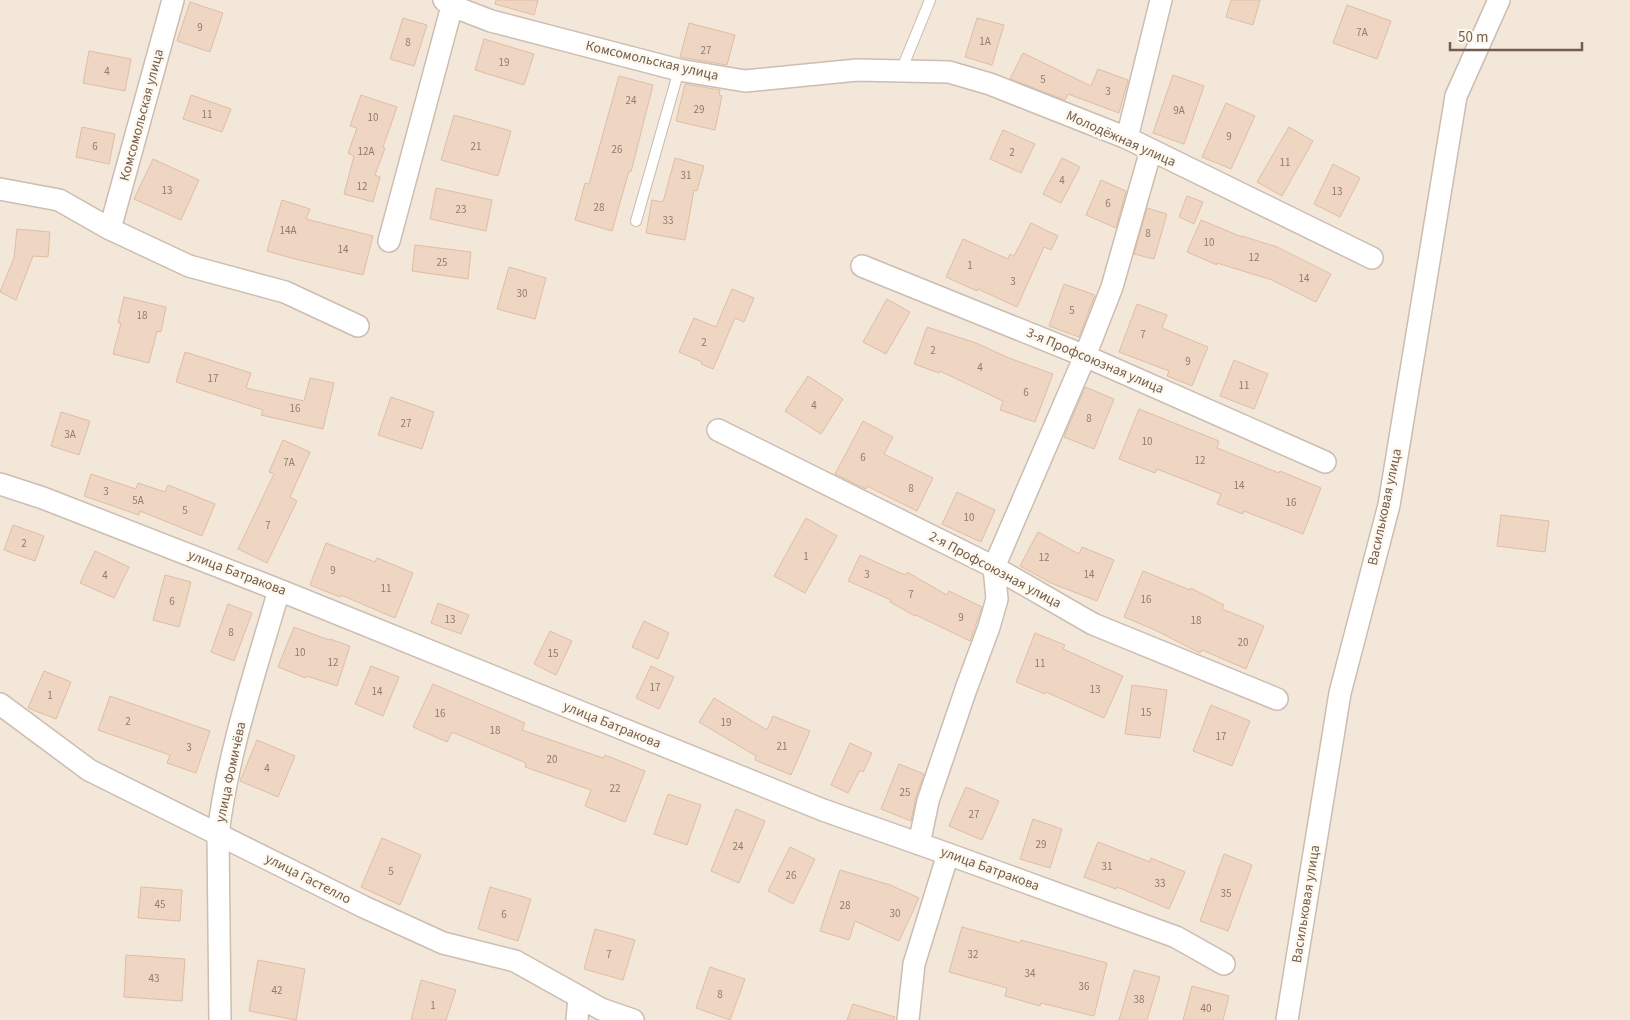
<svg xmlns="http://www.w3.org/2000/svg" width="1630" height="1020" font-family="'Source Sans 3',sans-serif">
	<style>
		.residential { fill: #f2e7d8 }
		.building { fill: #eed6c3; stroke: #e0bda4 }
		.lines { fill: none; stroke-linecap: round; stroke-linejoin: round }
		.lane-casing { stroke: #ccbdb0; stroke-width: 12 }
		.street-casing { stroke: #ccbdb0; stroke-width: 24 }
		.lane { stroke: #fff; stroke-width: 10 }
		.street { stroke: #fff; stroke-width: 21 }
		.labels { text-anchor: middle; dominant-baseline: central; stroke-width: 5; stroke-linejoin: round; paint-order: stroke }
		.number-label { font-size: 11px; fill: #927b6b }
		.street-label { font-size: 14px; fill: #745d4e; stroke: #fef9ef }
	</style>
	<rect width="100%" height="100%" fill="#fbf5e9"/>
	<path class="residential" d="M0,0H1630V1020H0Z"/>
	<path class="building" d="M496,0H538L534,15L495,4Z
		M1231,0H1260L1253,25L1226,17Z
		M190,2L223,13L210,52L177,41Z
		M1347,5L1391,21L1377,59L1333,43Z
		M403,18L427,25L414,66L390,59Z
		M977,18L1004,25L992,65L965,57Z
		M689,23L735,35L727,65L680,57Z
		M484,39L534,54L524,85L475,70Z
		M89,51L131,59L125,91L83,83Z
		M1023,53L1091,86L1098,69L1128,80L1119,113L1068,94L1065,100L1010,79Z
		M1173,75L1204,86L1184,144L1153,133Z
		M619,76L653,85L631,172L629,171L612,231L575,220L585,183L589,184Z
		M685,84L720,90L719,95L722,96L715,130L676,121Z
		M191,95L231,109L222,132L183,119Z
		M361,95L397,107L383,147L385,148L375,175L380,177L373,202L344,194L354,156L348,153L357,128L350,126Z
		M1226,103L1255,116L1231,169L1202,157Z
		M454,115L511,131L498,176L441,160Z
		M82,127L115,134L109,164L76,157Z
		M1289,127L1313,141L1282,196L1257,182Z
		M1003,130L1035,144L1021,173L990,159Z
		M675,158L704,166L697,191L694,190L685,240L646,233L652,200L663,202Z
		M1062,158L1080,167L1061,203L1043,194Z
		M153,159L199,180L181,220L134,199Z
		M1333,164L1360,178L1340,217L1314,204Z
		M1101,180L1126,191L1116,228L1086,215Z
		M436,188L492,200L486,231L430,219Z
		M1187,196L1203,202L1194,224L1179,217Z
		M282,200L310,209L306,219L373,236L363,275L295,259L267,251Z
		M1147,208L1167,214L1154,259L1134,254Z
		M1201,220L1242,237V236L1277,247L1331,274L1316,302L1272,280L1217,263V265L1187,252Z
		M1031,223L1058,236L1051,250L1044,247L1017,307L978,289L977,291L946,277L963,239L1008,259L1010,254L1014,256Z
		M17,229L50,232L48,257L33,256L16,300L0,292L14,258Z
		M415,245L471,252L468,279L412,271Z
		M509,267L546,278L535,319L497,309Z
		M1064,284L1095,295L1079,337L1049,326Z
		M732,289L754,298L744,322L735,318L713,369L701,364L702,362L679,352L694,318L716,327Z
		M124,297L166,307L161,332L157,331L149,363L113,354L121,323H118Z
		M887,299L910,312L886,354L863,342Z
		M1137,304L1167,315L1162,328L1208,347L1192,386L1167,376L1169,371L1119,352Z
		M927,327L976,343L1009,358L1053,374L1035,422L1000,410L1003,401L940,371L939,373L914,364Z
		M185,352L251,373L246,388L304,401L310,378L334,383L323,429L261,415L263,410L176,382Z
		M1234,360L1268,374L1254,409L1220,396Z
		M808,376L843,399L821,434L785,411Z
		M1085,387L1114,399L1094,449L1064,437Z
		M391,397L434,412L422,449L378,435Z
		M1139,409L1219,441L1217,448L1279,473L1280,471L1321,488L1303,534L1244,511L1243,514L1217,504L1221,494L1157,469L1155,473L1119,459Z
		M61,412L90,421L79,455L51,446Z
		M863,421L893,437L884,454L933,478L917,511L867,486L866,489L835,474Z
		M283,440L310,452L290,497L297,501L267,563L238,549L274,474L269,472Z
		M91,474L136,489L138,483L165,492L168,485L215,504L202,536L140,511L139,515L84,496Z
		M957,492L995,510L981,542L942,524Z
		M1501,515L1549,521L1545,552L1497,546Z
		M806,518L837,536L805,593L774,576Z
		M13,525L44,536L35,561L4,550Z
		M1038,532L1079,554L1082,547L1114,560L1097,601L1051,583L1020,566Z
		M326,543L375,562L377,558L413,573L395,618L341,595L340,597L310,585Z
		M95,551L129,567L114,598L80,583Z
		M860,555L905,575L907,572L947,595L949,591L982,607L970,641L916,615L915,616L890,602L891,600L848,581Z
		M1143,571L1190,590L1191,588L1224,605L1222,609L1264,626L1246,669L1202,650L1200,653L1155,630L1124,617Z
		M165,575L191,582L179,627L153,620Z
		M438,603L469,615L461,634L431,623Z
		M228,604L252,613L234,661L211,652Z
		M644,621L669,633L658,659L632,647Z
		M294,627L329,640L330,639L350,646L337,686L307,676L306,678L278,667Z
		M550,631L572,641L556,675L534,664Z
		M1035,633L1065,645L1063,649L1123,676L1104,718L1046,692L1045,694L1016,682Z
		M371,666L399,677L383,716L355,704Z
		M651,666L674,677L659,709L636,698Z
		M44,671L71,682L56,719L28,708Z
		M433,684L525,723L522,730L603,758L605,755L645,771L625,822L585,806L591,790L525,767L526,763L452,732L447,742L413,727Z
		M1132,685L1167,690L1160,738L1125,734Z
		M110,696L210,731L196,773L167,763L170,755L98,730Z
		M714,698L767,730L773,716L810,731L791,775L755,760L756,756L699,722Z
		M1211,705L1250,721L1232,766L1193,751Z
		M257,740L295,756L278,797L240,781Z
		M850,743L872,753L863,772L860,770L848,793L831,785Z
		M899,764L924,774L916,797L911,821L881,809Z
		M966,787L999,801L982,840L949,826Z
		M668,794L701,805L687,845L654,834Z
		M736,809L765,821L739,883L711,871Z
		M1033,819L1062,829L1050,868L1020,859Z
		M382,838L421,855L400,905L361,887Z
		M1098,842L1150,862L1151,858L1185,872L1169,909L1117,887L1116,889L1084,877Z
		M790,847L815,859L793,904L768,891Z
		M1224,854L1252,865L1228,931L1200,921Z
		M840,870L890,885L919,898L899,941L855,921L849,940L820,931Z
		M141,887L182,890L180,921L138,918Z
		M490,887L531,899L518,941L478,929Z
		M962,927L1020,943L1021,940L1107,963L1094,1016L1041,1003L1040,1006L1005,996L1007,988L949,972Z
		M595,929L635,940L623,980L584,969Z
		M126,955L185,959L182,1001L124,997Z
		M258,960L305,969L296,1020L249,1011Z
		M710,967L745,979L730,1020L696,1008Z
		M1134,970L1160,977L1147,1020H1119Z
		M421,980L456,990L446,1020H411Z
		M1192,986L1229,996L1223,1020H1183Z
		M853,1004L895,1017L894,1020H847Z"/>
	<g class="lines">
		<g class="lane-casing">
			<path id="lane" d="M901,71L930,0
				M636,221L679,70"/>
		</g>
		<g class="street-casing">
			<path id="street" d="M444,0L452,6L491,21L679,70L745,81L857,70L949,72L990,84L1127,138L1372,258
				M1127,138L1161,0
				M0,189L59,200L110,229L189,266L285,292L358,326
				M110,229L173,0
				M389,241L452,6
				M862,266L1085,356L1325,462
				M718,430L994,567L1093,624L1277,699
				M0,484L43,498L279,590L823,810L948,854L1176,937L1224,964
				M0,704L89,770L364,907L443,943L515,961L601,1009L633,1020
				M919,844L928,801L966,689L989,627L997,599L994,567L1085,356L1112,287L1151,150
				M220,1020L218,834C228,751 256,670 279,590
				M577,1020L579,997
				M908,1020L914,964L948,854
				M1287,1020L1340,693L1389,505L1456,96L1499,0"/>
		</g>
		<use href="#lane" class="lane"/>
		<use href="#street" class="street"/>
	</g>
	<g class="labels">
		<g class="number-label">
			<text x="200" y="27">9</text>
			<text x="1362" y="32">7А</text>
			<text x="985" y="41">1А</text>
			<text x="408" y="42">8</text>
			<text x="706" y="50">27</text>
			<text x="504" y="62">19</text>
			<text x="107" y="71">4</text>
			<text x="1043" y="79">5</text>
			<text x="1108" y="91">3</text>
			<text x="631" y="100">24</text>
			<text x="699" y="109">29</text>
			<text x="1179" y="110">9А</text>
			<text x="207" y="114">11</text>
			<text x="373" y="117">10</text>
			<text x="1229" y="136">9</text>
			<text x="95" y="146">6</text>
			<text x="476" y="146">21</text>
			<text x="617" y="149">26</text>
			<text x="366" y="151">12А</text>
			<text x="1012" y="152">2</text>
			<text x="1285" y="162">11</text>
			<text x="686" y="175">31</text>
			<text x="1062" y="180">4</text>
			<text x="362" y="186">12</text>
			<text x="167" y="190">13</text>
			<text x="1337" y="191">13</text>
			<text x="1108" y="203">6</text>
			<text x="599" y="207">28</text>
			<text x="461" y="209">23</text>
			<text x="668" y="220">33</text>
			<text x="288" y="230">14А</text>
			<text x="1148" y="233">8</text>
			<text x="1209" y="242">10</text>
			<text x="343" y="249">14</text>
			<text x="1254" y="257">12</text>
			<text x="442" y="262">25</text>
			<text x="970" y="265">1</text>
			<text x="1304" y="278">14</text>
			<text x="1013" y="281">3</text>
			<text x="522" y="293">30</text>
			<text x="1072" y="310">5</text>
			<text x="142" y="315">18</text>
			<text x="1143" y="334">7</text>
			<text x="704" y="342">2</text>
			<text x="933" y="350">2</text>
			<text x="1188" y="361">9</text>
			<text x="980" y="367">4</text>
			<text x="213" y="378">17</text>
			<text x="1244" y="385">11</text>
			<text x="1026" y="392">6</text>
			<text x="814" y="405">4</text>
			<text x="295" y="408">16</text>
			<text x="1089" y="418">8</text>
			<text x="406" y="423">27</text>
			<text x="70" y="434">3А</text>
			<text x="1147" y="441">10</text>
			<text x="863" y="457">6</text>
			<text x="1200" y="460">12</text>
			<text x="289" y="462">7А</text>
			<text x="1239" y="485">14</text>
			<text x="911" y="488">8</text>
			<text x="106" y="491">3</text>
			<text x="138" y="500">5А</text>
			<text x="1291" y="502">16</text>
			<text x="185" y="510">5</text>
			<text x="969" y="517">10</text>
			<text x="268" y="525">7</text>
			<text x="24" y="543">2</text>
			<text x="806" y="556">1</text>
			<text x="1044" y="557">12</text>
			<text x="333" y="570">9</text>
			<text x="867" y="574">3</text>
			<text x="1089" y="574">14</text>
			<text x="105" y="575">4</text>
			<text x="386" y="588">11</text>
			<text x="911" y="594">7</text>
			<text x="1146" y="599">16</text>
			<text x="172" y="601">6</text>
			<text x="961" y="617">9</text>
			<text x="450" y="619">13</text>
			<text x="1196" y="620">18</text>
			<text x="231" y="632">8</text>
			<text x="1243" y="642">20</text>
			<text x="300" y="652">10</text>
			<text x="553" y="653">15</text>
			<text x="333" y="662">12</text>
			<text x="1040" y="663">11</text>
			<text x="655" y="687">17</text>
			<text x="1095" y="689">13</text>
			<text x="377" y="691">14</text>
			<text x="50" y="695">1</text>
			<text x="1146" y="712">15</text>
			<text x="440" y="713">16</text>
			<text x="128" y="721">2</text>
			<text x="726" y="722">19</text>
			<text x="495" y="730">18</text>
			<text x="1221" y="736">17</text>
			<text x="782" y="746">21</text>
			<text x="189" y="747">3</text>
			<text x="552" y="759">20</text>
			<text x="267" y="768">4</text>
			<text x="615" y="788">22</text>
			<text x="905" y="792">25</text>
			<text x="974" y="814">27</text>
			<text x="1041" y="844">29</text>
			<text x="738" y="846">24</text>
			<text x="1107" y="866">31</text>
			<text x="391" y="871">5</text>
			<text x="791" y="875">26</text>
			<text x="1160" y="883">33</text>
			<text x="1226" y="893">35</text>
			<text x="160" y="904">45</text>
			<text x="845" y="905">28</text>
			<text x="895" y="913">30</text>
			<text x="504" y="914">6</text>
			<text x="609" y="954">7</text>
			<text x="973" y="954">32</text>
			<text x="1030" y="973">34</text>
			<text x="154" y="978">43</text>
			<text x="1084" y="986">36</text>
			<text x="277" y="990">42</text>
			<text x="720" y="994">8</text>
			<text x="1139" y="999">38</text>
			<text x="433" y="1005">1</text>
			<text x="1206" y="1008">40</text>
		</g>
		<g class="street-label">
			<text transform="translate(652 61) rotate(13)">Комсомольская улица</text>
			<text transform="translate(142 115) rotate(-75)">Комсомольская улица</text>
			<text transform="translate(1121 139) rotate(24)">Молодёжная улица</text>
			<text transform="translate(1095 361) rotate(23)">3-я Профсоюзная улица</text>
			<text transform="translate(1385 507) rotate(-78)">Васильковая улица</text>
			<text transform="translate(995 570) rotate(28)">2-я Профсоюзная улица</text>
			<text transform="translate(237 573) rotate(21)">улица Батракова</text>
			<text transform="translate(612 725) rotate(22)">улица Батракова</text>
			<text transform="translate(231 772) rotate(-78)">улица Фомичёва</text>
			<text transform="translate(990 869) rotate(20)">улица Батракова</text>
			<text transform="translate(308 879) rotate(27)">улица Гастелло</text>
			<text transform="translate(1306 904) rotate(-81)">Васильковая улица</text>
		</g>
	</g>
	<path d="M1450 42v8h132v-8" fill="none" stroke="#745d4e" stroke-width="2.5"/>
	<text x="1458" y="42" font-size="15" fill="#745d4e" stroke="#fef9ef" stroke-width="4" paint-order="stroke">50 m</text>
</svg>
